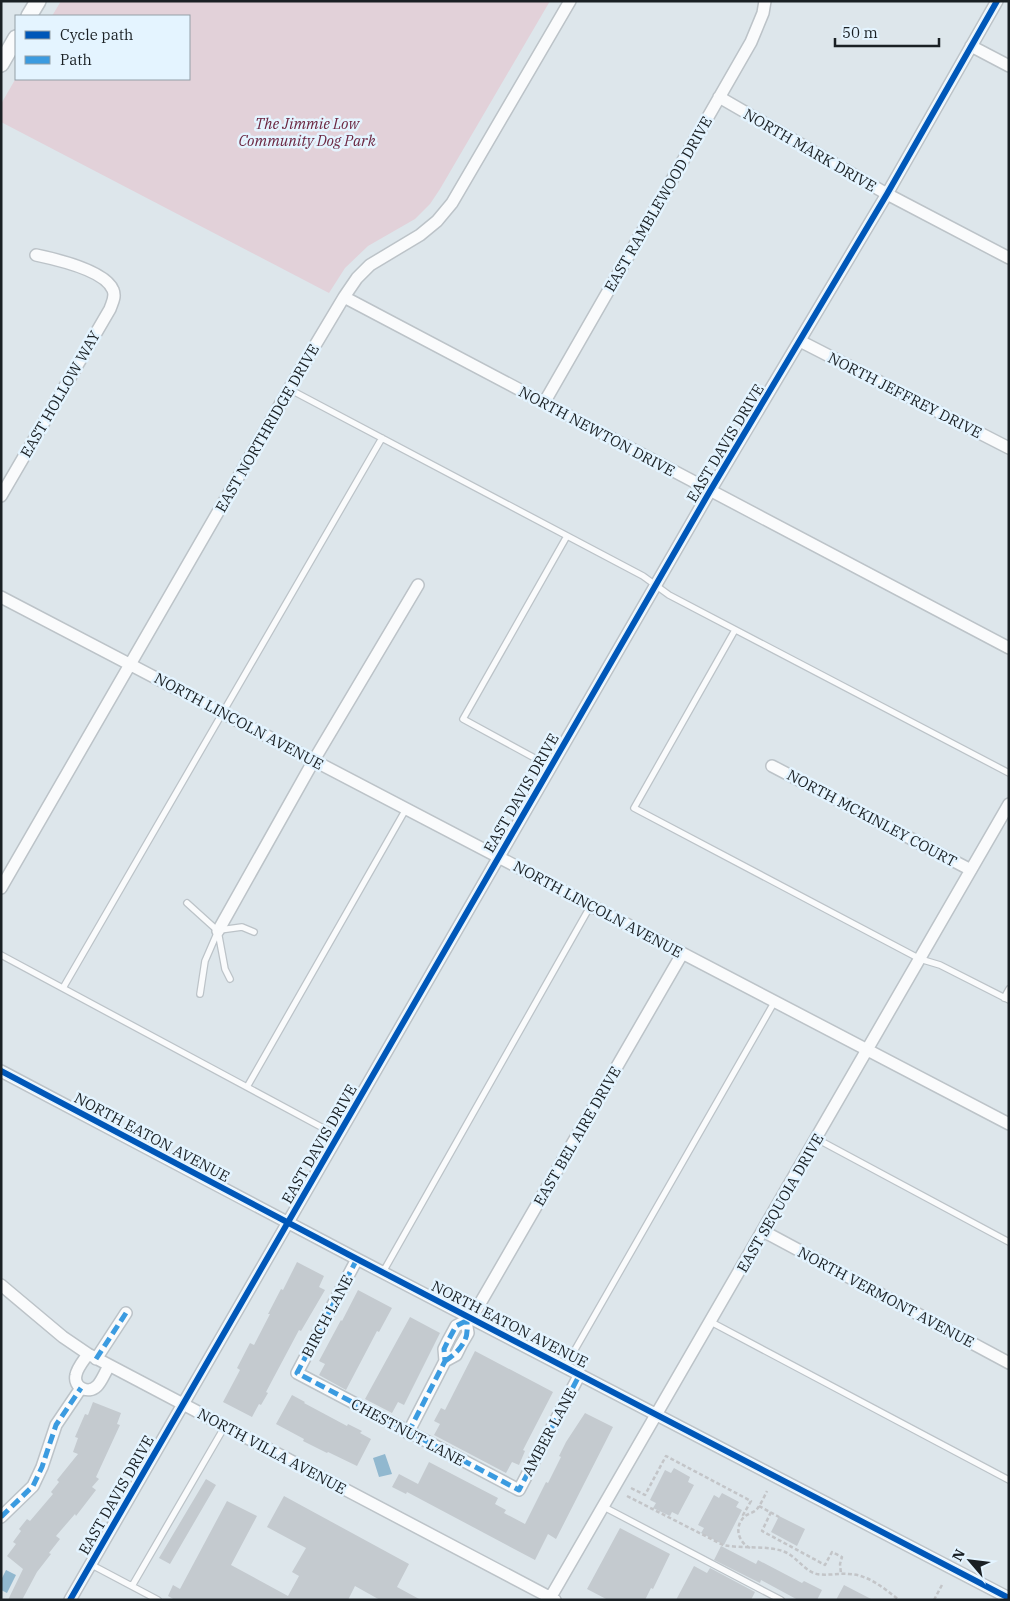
<svg xmlns="http://www.w3.org/2000/svg" width="1010" height="1601" font-family="'IBM Plex Serif',serif">
	<style>
		.green { fill: #e2d1d9 }
		.water { fill: #91b8cf }
		.building { fill: #c4cacf }
		.lines { fill: none; stroke-linecap: round; stroke-linejoin: round }
		.lane-casing { stroke: #bcc3c8; stroke-width: 8 }
		.street-casing { stroke: #bcc3c8; stroke-width: 14 }
		.secondary-casing { stroke: #bcc3c8; stroke-width: 18 }
		.path { stroke: #c3c5c8; stroke-width: 2.5; stroke-dasharray: 4 2.5; stroke-linecap: butt }
		.lane { stroke: #fafbfc; stroke-width: 5.5 }
		.street { stroke: #fafbfc; stroke-width: 11 }
		.secondary { stroke: #fafbfc; stroke-width: 15 }
		.quiet { stroke: #3b9be0; stroke-width: 5; stroke-dasharray: 10 5; stroke-linecap: butt }
		.cycleway-casing { stroke: #e4f4ff; stroke-width: 9 }
		.cycleway { stroke: #0057b8; stroke-width: 6 }
		.labels { text-anchor: middle; dominant-baseline: central; stroke-width: 5; stroke-linejoin: round; paint-order: stroke }
		.park-label { font-size: 15px; font-style: italic; fill: #6b2641; stroke: #e4f4ff }
		.street-label { font-size: 15px; fill: #1a2024; stroke: #e4f4ff }
	</style>
	<rect width="100%" height="100%" fill="#dde6eb"/>
	<path class="green" d="M61,1H550L440,189L430,204L415,219L368,246L345,268L329,293L1,122V104L16,78L189,79V16H52Z"/>
	<path class="water" d="M385,1454L392,1474L379,1477L373,1458Z
		M6,1570L16,1575L7,1593L1,1590V1580Z"/>
	<path class="building" d="M297,1262L324,1276L319,1287L325,1290L301,1331L299,1330L266,1392L268,1393L261,1405L259,1404L252,1417L223,1402L240,1370L237,1368L250,1343L254,1345L270,1314H268L281,1289L283,1290Z
		M358,1290L392,1308L379,1332L377,1331L346,1390L319,1375L325,1364L319,1361L341,1320L342,1321Z
		M410,1317L440,1333L404,1405L398,1402L392,1413L365,1399Z
		M475,1351L553,1392L523,1450L525,1451L519,1465L512,1462L506,1473L434,1435L440,1424L434,1421L441,1408L445,1410Z
		M292,1395L305,1402L304,1403L347,1426L348,1424L362,1431L360,1433L371,1439L357,1466L328,1452L327,1453L303,1441L304,1439L276,1424Z
		M93,1402L121,1413L117,1424L120,1425L96,1477L99,1479L92,1487L96,1490L76,1516L75,1514L56,1536L60,1539L49,1553L51,1554L37,1572L22,1600H8L23,1569L7,1556L16,1544L13,1542L21,1531L19,1529L27,1519L30,1521L53,1494L51,1492L59,1482L57,1480L78,1454L73,1452L78,1438L75,1437L85,1414L88,1415Z
		M585,1413L613,1427L556,1539L548,1534L535,1560L407,1492L406,1494L392,1487L399,1474L418,1484L429,1462L498,1498L495,1504L506,1510L504,1513L525,1524L546,1482L548,1483L561,1457L559,1456L566,1442Z
		M674,1468L690,1477L688,1482L694,1485L678,1515L672,1512L670,1516L653,1508L656,1503L650,1500L665,1470L671,1473Z
		M206,1479L216,1485L170,1564L159,1558Z
		M722,1493L739,1502L736,1507L742,1510L724,1545L701,1533L704,1528L698,1525L714,1495L719,1498Z
		M284,1496L409,1564L397,1587L421,1600H380L355,1586L348,1600H175L168,1596L173,1585L180,1589L227,1501L257,1516L231,1565L288,1596L299,1576L292,1572L306,1548L267,1527Z
		M779,1516L805,1529L797,1546L771,1532Z
		M620,1528L670,1554L653,1589L651,1588L645,1600H608L587,1589Z
		M721,1546L756,1564L758,1560L802,1583L804,1581L822,1590L817,1600H798L761,1580L760,1583L714,1560Z
		M694,1566L707,1573L710,1568L755,1592L751,1600H676Z
		M844,1585L873,1600H836Z"/>
	<g class="lines">
		<g class="lane-casing">
			<path id="lane" d="M289,389L643,576L669,595L1009,773
				M735,630L634,808L920,959L940,965L1009,1000
				M551,767L463,719L567,536
				M187,903L218,931L225,969L230,979
				M220,930L242,927L254,932
				M1,955L338,1136
				M63,988L382,438
				M200,994L205,961L218,931
				M1004,998L1009,989
				M247,1087L406,809
				M817,1139L1009,1242
				M383,1272L591,905
				M711,1322L1009,1480
				M565,1367L775,1001
				M604,1507L781,1600
				M90,1564L158,1600
				M132,1586L225,1426"/>
		</g>
		<g class="street-casing">
			<path id="street" d="M971,46L1009,66
				M719,97L887,194L1009,258
				M344,297L1009,648
				M800,341L1009,448
				M544,403L751,42L763,13L765,1
				M1,496L110,309C112,303 116,297 113,290C105,270 55,259 36,255
				M1,597L1009,1124
				M772,766L971,870
				M1,888L289,389L344,297L357,278L370,265L420,235L437,221L452,203L570,1
				M218,931L314,760L418,585
				M1,1071L357,1259L1009,1598
				M763,1231L1009,1363
				M357,1259L297,1373L519,1490L580,1374
				M1,1285L63,1337L88,1354L555,1600
				M471,1319L682,954
				M88,1354C84,1360 77,1368 76,1375C73,1387 88,1395 97,1386C102,1381 105,1372 109,1366
				M96,1359L126,1313
				M445,1361L456,1355L461,1345L468,1333L466,1321L468,1318
				M408,1433L445,1361L444,1349L449,1339L456,1326L466,1321
				M1,1517L33,1486L42,1467L56,1425L81,1388
				M70,1600L710,491L887,194L997,1
				M549,1600L1009,804"/>
		</g>
		<g class="secondary-casing">
			<path id="secondary" d="M29,16L38,1
				M1,64L16,38"/>
		</g>
		<path class="path" d="M631,1488L645,1495L666,1456L751,1501L743,1515V1517
			M627,1496L723,1545C742,1549 769,1545 785,1552C797,1557 804,1571 817,1574C827,1576 838,1573 848,1574C867,1574 884,1588 899,1600
			M759,1506L779,1517
			M771,1512L762,1531L825,1565L832,1552L842,1557L840,1564L841,1574
			M750,1548C738,1542 734,1527 744,1517C748,1513 754,1513 757,1509C761,1504 764,1497 767,1491
			M934,1600L943,1583"/>
		<use href="#lane" class="lane"/>
		<use href="#street" class="street"/>
		<use href="#secondary" class="secondary"/>
		<path class="quiet" d="M357,1259L297,1373L519,1490L580,1374
			M96,1359L126,1313
			M445,1361C455,1355 467,1343 467,1331C468,1325 466,1323 468,1318
			M408,1433L445,1361L444,1349L449,1339L456,1326L466,1321
			M1,1517L33,1486L42,1467L56,1425L81,1388"/>
		<g class="cycleway-casing">
			<path id="cycleway" d="M1,1071L357,1259L1009,1598
				M70,1600L710,491L887,194L997,1"/>
		</g>
		<use href="#cycleway" class="cycleway"/>
	</g>
	<g class="labels">
		<g class="park-label">
			<text x="307" y="123">The Jimmie Low<tspan x="307" dy="17">Community Dog Park</tspan></text>
		</g>
		<g class="street-label">
			<text transform="translate(810 150) rotate(30)">NORTH MARK DRIVE</text>
			<text transform="translate(658 204) rotate(-60)">EAST RAMBLEWOOD DRIVE</text>
			<text transform="translate(60 394) rotate(-60)">EAST HOLLOW WAY</text>
			<text transform="translate(905 395) rotate(27)">NORTH JEFFREY DRIVE</text>
			<text transform="translate(267 428) rotate(-60)">EAST NORTHRIDGE DRIVE</text>
			<text transform="translate(597 431) rotate(28)">NORTH NEWTON DRIVE</text>
			<text transform="translate(725 443) rotate(-59)">EAST DAVIS DRIVE</text>
			<text transform="translate(239 721) rotate(28)">NORTH LINCOLN AVENUE</text>
			<text transform="translate(521 793) rotate(-60)">EAST DAVIS DRIVE</text>
			<text transform="translate(872 818) rotate(28)">NORTH MCKINLEY COURT</text>
			<text transform="translate(598 909) rotate(28)">NORTH LINCOLN AVENUE</text>
			<text transform="translate(577 1136) rotate(-60)">EAST BEL AIRE DRIVE</text>
			<text transform="translate(152 1137) rotate(28)">NORTH EATON AVENUE</text>
			<text transform="translate(319 1144) rotate(-60)">EAST DAVIS DRIVE</text>
			<text transform="translate(780 1203) rotate(-60)">EAST SEQUOIA DRIVE</text>
			<text transform="translate(886 1297) rotate(28)">NORTH VERMONT AVENUE</text>
			<text transform="translate(327 1316) rotate(-62)">BIRCH LANE</text>
			<text transform="translate(510 1324) rotate(27)">NORTH EATON AVENUE</text>
			<text transform="translate(408 1432) rotate(28)">CHESTNUT LANE</text>
			<text transform="translate(549 1432) rotate(-62)">AMBER LANE</text>
			<text transform="translate(272 1451) rotate(28)">NORTH VILLA AVENUE</text>
			<text transform="translate(116 1495) rotate(-60)">EAST DAVIS DRIVE</text>
		</g>
	</g>
	<rect width="1010" height="1601" fill="none" stroke="#1a2024" stroke-width="5"/>
	<rect x="15" y="15" width="175" height="65" fill="#e4f4ff" stroke="#939fa7"/>
	<rect x="25" y="31" width="25" height="8" fill="#0057b8" stroke="#939fa7"/>
	<text x="60" y="40" font-size="15" fill="#1a2024">Cycle path</text>
	<rect x="25" y="56" width="25" height="8" fill="#3b9be0" stroke="#939fa7"/>
	<text x="60" y="65" font-size="15" fill="#1a2024">Path</text>
	<g transform="translate(970 1561) rotate(298)" stroke="#e4f4ff" stroke-width="4" paint-order="stroke">
	<path d="M0-4L9 19L0 12L-9 19Z" fill="#1a2024"/>
	<text y="-8" font-size="14" font-weight="bold" text-anchor="middle" fill="#1a2024">N</text>
	</g>
	<path d="M835 38v8h104v-8" fill="none" stroke="#1a2024" stroke-width="2.5"/>
	<text x="842" y="38" font-size="15" fill="#1a2024" stroke="#e4f4ff" stroke-width="4" paint-order="stroke">50 m</text>
</svg>
